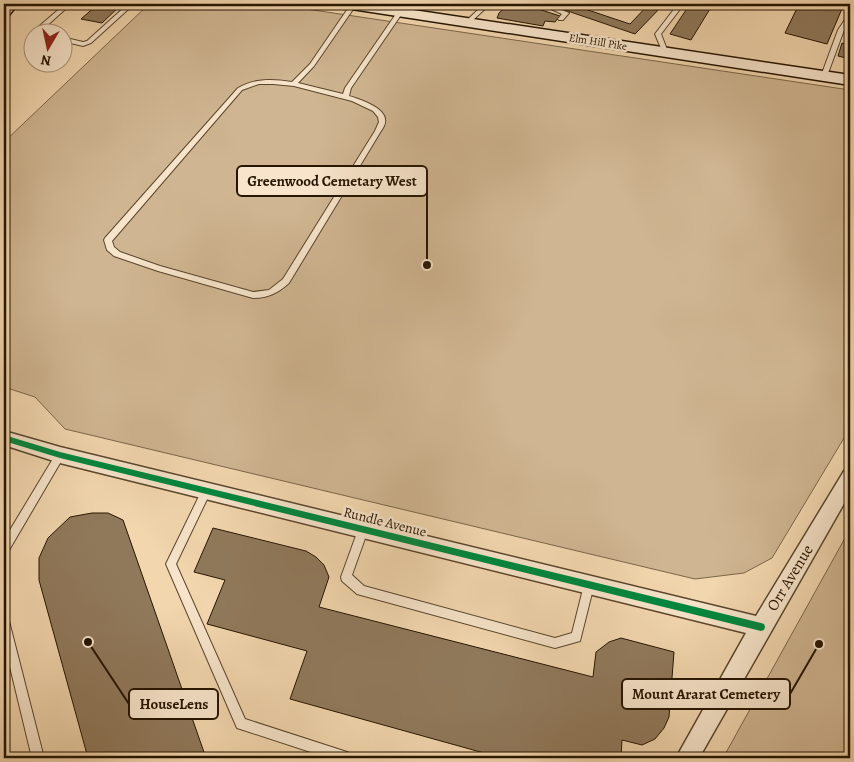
<svg xmlns="http://www.w3.org/2000/svg" width="854" height="762" font-family="Alegreya,serif">
	<style>
		.green { fill: #cfb591; stroke: #7a6549 }
		.building { fill: #90795b; stroke: #261501 }
		.lines { fill: none; stroke-linecap: round; stroke-linejoin: round }
		.service-casing { stroke: #59452c; stroke-width: 2 }
		.minor-casing { stroke: #59452c; stroke-width: 3 }
		.secondary-casing { stroke: #261501; stroke-width: 3 }
		.service { fill: #f7e4ca; fill-rule: evenodd }
		.minor { fill: #f7e4ca; fill-rule: evenodd }
		.secondary { fill: #f7e4ca; fill-rule: evenodd }
		.cycleway-casing { stroke: #f7e4ca; stroke-width: 3 }
		.cycleway { fill: #00873e; fill-rule: evenodd }
		.labels { text-anchor: middle; dominant-baseline: central; stroke-width: 5; stroke-linejoin: round; paint-order: stroke }
		.far-street-label { font-size: 11px; fill: #261501; stroke: #f7e4ca }
		.street-label { font-size: 14px; fill: #261501; stroke: #f7e4ca }
		.near-street-label { font-size: 16px; fill: #261501; stroke: #f7e4ca }
		.leader { fill: none; stroke: #261501; stroke-width: 2 }
		.callout-dot { fill: #261501; stroke: #f7e4ca; stroke-width: 2 }
		.callout { fill: #f7e4ca; stroke: #261501; stroke-width: 2 }
		.callout-label { font-size: 15px; text-anchor: middle; font-weight: bold; fill: #261501 }
	</style>
	<rect width="100%" height="100%" fill="#f2d6ae"/>
	<filter id="stains"><feTurbulence type="fractalNoise" baseFrequency=".004" numOctaves="4"/><feColorMatrix values="0 0 0 0 .2 0 0 0 0 .09 0 0 0 0 .02 0 0 0 .5 -.17"/></filter>
	<radialGradient id="worn" r=".72"><stop offset=".6" stop-color="#630" stop-opacity="0"/><stop offset="1" stop-color="#630" stop-opacity=".3"/></radialGradient>
	<path class="green" d="M149,4H273L850,90V428L772,558L744,573L695,579L65,429L35,397L4,387V142Z
		M850,529V758H723Z"/>
	<path class="building" d="M98,4H122L102,23L81,19Z
		M509,4H523L560,16L555,22L545,21L543,26L497,18L499,13Z
		M555,4H570L630,24L649,4H664L635,34L553,6Z
		M690,4H713L691,40L670,34Z
		M799,4H844L827,44L785,33Z
		M842,43L850,45V59L838,56Z
		M92,513H108L123,520L206,758H88L39,580V558L48,538L70,517Z
		M213,528L306,551L316,557L324,565L329,577L319,607L593,677L596,652L609,642L621,638L674,652L669,717L664,728L655,739L642,745L622,740L621,758H502L290,699L307,651L207,624L225,580L194,572Z"/>
	<g class="lines">
		<g class="service-casing">
			<path id="service" d="M65,4H71L41,31V32H35L36,29Z
				M128,4H134L91,43L83,46L62,41V37L83,42L87,41Z
				M351,4L356,5L314,66L298,83L343,94L345,88L398,11H402L403,12L351,88L349,96C359,99 384,107 385,119C386,124 383,128 381,131L289,283C278,293 268,298 253,298L158,271L114,256L107,250L104,240L105,238L238,88C255,78 273,79 292,82L310,64ZM259,84H273L294,86L352,101L373,111L378,117L379,122L375,131L283,279L269,290L253,292L160,266L120,252L114,247L112,241L242,90Z
				M484,4H490L470,23H466V21Z
				M540,4H547L569,13L563,20H559L558,19L562,14Z
				M614,4H630C626,7 618,7 614,4Z
				M678,4H684L661,34L668,52L663,53L655,34Z
				M850,14V20L844,30L827,76L822,77L821,76L838,30L848,15Z
				M60,451L63,452L65,455L63,458L8,552L4,554V540L57,452Z
				M206,487L209,488L211,491L176,564L245,719L347,752L351,754L353,758H329L237,728L166,564L203,488Z
				M363,525L367,527L368,530L352,575L364,586L555,638L572,633L585,581L589,580L593,581L594,585L580,641L555,648L357,594L342,581L341,577L358,530L359,527Z
				M4,616L8,617L9,621L44,758H32L4,642Z"/>
		</g>
		<g class="minor-casing">
			<path id="minor" d="M4,431L60,447L756,616L844,471L850,469V493L699,758H676L746,633L60,463L4,445Z"/>
		</g>
		<g class="secondary-casing">
			<path id="secondary" d="M4,4H18L9,15L4,16Z
				M338,4H373L850,75V85L345,8L340,7Z"/>
		</g>
		<use href="#service" class="service"/>
		<use href="#minor" class="minor"/>
		<use href="#secondary" class="secondary"/>
		<g class="cycleway-casing">
			<path id="cycleway" d="M4,435L60,452L761,623L764,624L765,627L764,630L761,631L60,458L4,441Z"/>
		</g>
		<use href="#cycleway" class="cycleway"/>
	</g>
	<g class="labels">
		<g class="far-street-label">
			<text transform="translate(598 42) rotate(9)">Elm Hill Pike</text>
		</g>
		<g class="street-label">
			<text transform="translate(385 522) rotate(14)">Rundle Avenue</text>
		</g>
		<g class="near-street-label">
			<text transform="translate(790 578) rotate(-59)">Orr Avenue</text>
		</g>
	</g>
	<path class="leader" d="M427 265L427 181M819 644L790 694M88 642L129 704"/>
	<g class="callout-dot">
		<circle cx="427" cy="265" r="5"/>
		<circle cx="819" cy="644" r="5"/>
		<circle cx="88" cy="642" r="5"/>
	</g>
	<g class="callout">
		<rect x="237" y="166" width="190" height="30" rx="5"/>
		<rect x="622" y="679" width="168" height="30" rx="5"/>
		<rect x="129" y="689" width="89" height="30" rx="5"/>
	</g>
	<g class="callout-label">
		<text x="332" y="186">Greenwood Cemetary West</text>
		<text x="706" y="699">Mount Ararat Cemetery</text>
		<text x="174" y="709">HouseLens</text>
	</g>
	<rect width="854" height="762" fill="none" stroke="#f2d6ae" stroke-width="20"/>
	<rect x="5" y="5" width="844" height="752" fill="none" stroke="#261501" stroke-width="2.5"/>
	<rect x="10" y="10" width="834" height="742" fill="none" stroke="#261501"/>
	<g transform="translate(48 48) rotate(189)"><circle r="24" fill="#f7e4ca" stroke="#a3917a"/>
	<path d="M0-4L9 19L0 12L-9 19Z" fill="#8f2418"/>
	<text y="-8" font-size="14" font-weight="bold" text-anchor="middle" fill="#261501">N</text>
	</g>
	<rect width="100%" height="100%" filter="url(#stains)"/>
	<rect width="100%" height="100%" fill="url(#worn)"/>
</svg>
